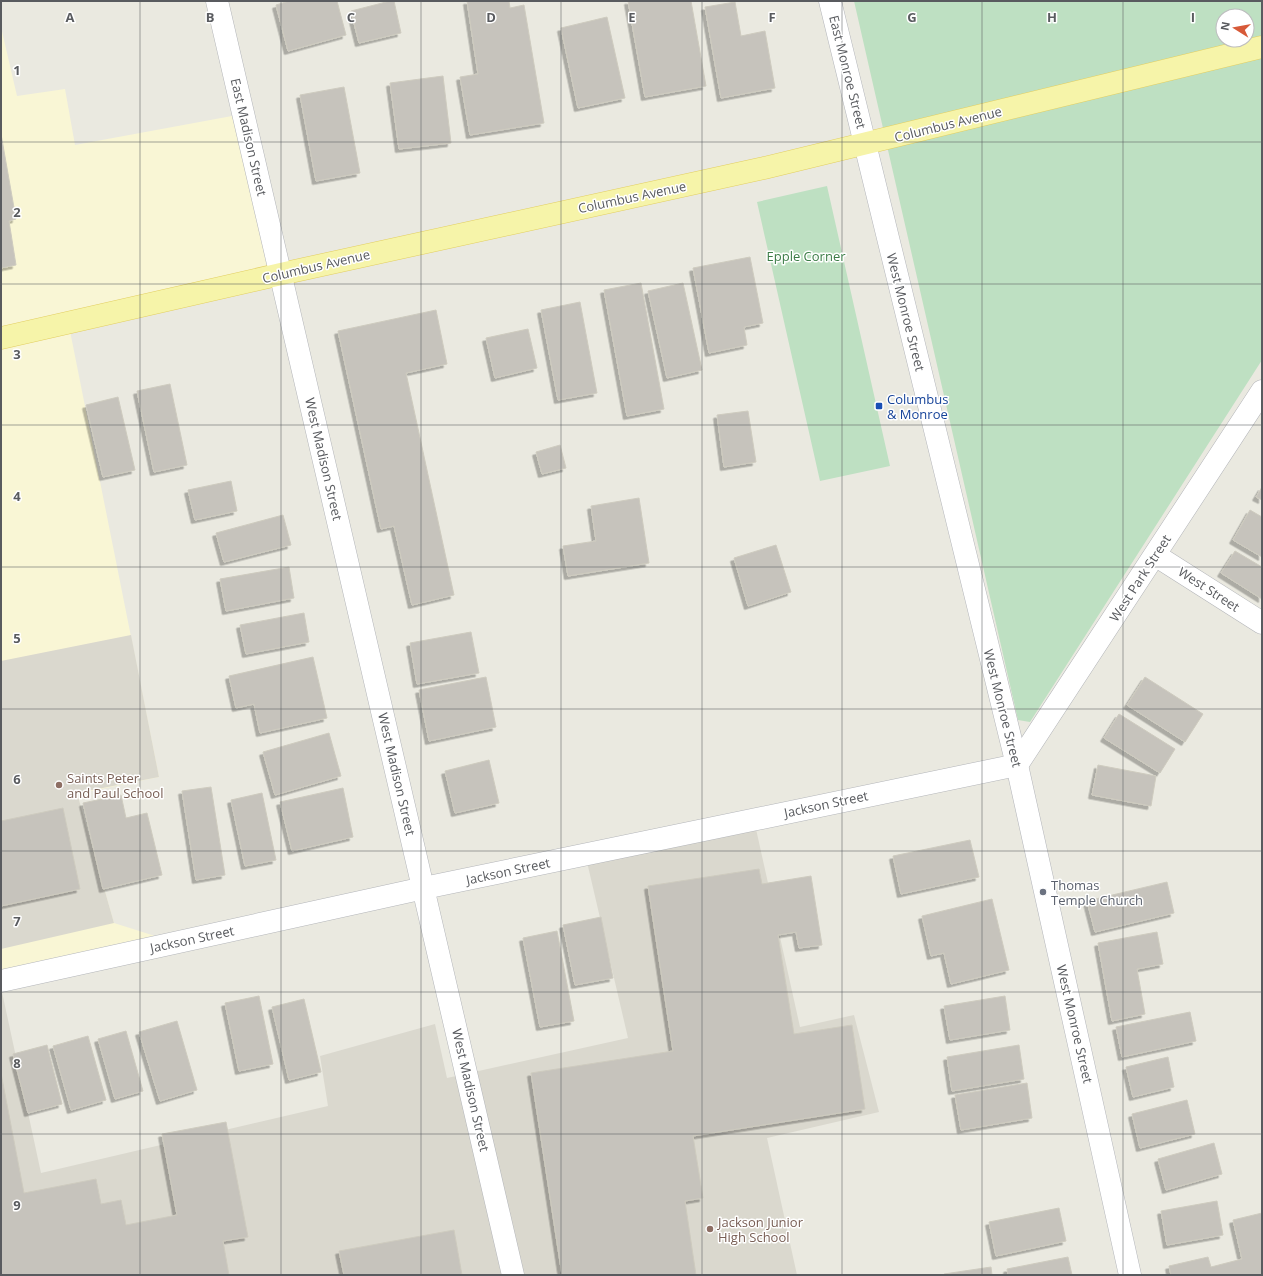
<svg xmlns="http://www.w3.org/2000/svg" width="1263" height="1276" font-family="'Open Sans',sans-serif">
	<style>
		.commercial { fill: #f9f6d5 }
		.education { fill: #dad8ce }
		.green { fill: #bee0c2; fill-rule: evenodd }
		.building { fill: #c6c3bc; stroke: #cecbbf; filter: url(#shadow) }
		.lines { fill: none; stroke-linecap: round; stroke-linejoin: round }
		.minor-casing { stroke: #b3b5b9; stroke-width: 23 }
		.tertiary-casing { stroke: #b3b5b9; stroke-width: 23 }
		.secondary-casing { stroke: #b4b6bb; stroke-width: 23 }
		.primary-casing { stroke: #e2ce61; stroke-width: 23 }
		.minor { stroke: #fff; stroke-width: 22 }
		.tertiary { stroke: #fff; stroke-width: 22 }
		.secondary { stroke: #fff; stroke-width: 22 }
		.primary { stroke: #f6f4a9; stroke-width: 22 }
		.grid { fill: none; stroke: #595b5f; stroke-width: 1; stroke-opacity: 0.55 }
		.transit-dot { fill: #1a4fb4; stroke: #fff; stroke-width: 1.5 }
		.education-dot { fill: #8d6e63; stroke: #fff; stroke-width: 1.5 }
		.worship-dot { fill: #6b7280; stroke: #fff; stroke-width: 1.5 }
		.labels { text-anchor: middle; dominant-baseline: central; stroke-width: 3; stroke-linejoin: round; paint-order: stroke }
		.street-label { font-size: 13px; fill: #595b5f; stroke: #fff }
		.park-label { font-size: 13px; fill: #3b7c46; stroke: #fff }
		.transit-label { font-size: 13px; fill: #164399; stroke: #fff; text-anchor: start }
		.education-label { font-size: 13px; fill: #785e54; stroke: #fff; text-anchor: start }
		.worship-label { font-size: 13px; fill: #5b616d; stroke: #fff; text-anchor: start }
		.grid-label { font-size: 13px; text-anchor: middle; font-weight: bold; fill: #595b5f; stroke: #fff; stroke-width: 3; stroke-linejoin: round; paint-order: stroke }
	</style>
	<defs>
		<filter id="shadow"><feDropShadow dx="-3.5" dy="3.5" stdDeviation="0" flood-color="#0004"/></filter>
	</defs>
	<rect width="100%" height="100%" fill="#eae9e0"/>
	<path class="commercial" d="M1,27L17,96L65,89L75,145L232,116L272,267L67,316L159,777L77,794L114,923L193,948L1,992Z"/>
	<path class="education" d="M131,635L159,777L77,793L114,923L1,949V661Z
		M756,829L800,1027L854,1015L879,1112L767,1138L797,1275H1V992H2L41,1173L328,1106L320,1056L435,1024L447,1078L628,1038L587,862Z"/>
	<path class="green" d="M854,1H1262V360L1030,722L1018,720ZM1223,16H1247V40H1223Z
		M827,186L890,466L820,481L757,202Z"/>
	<path class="building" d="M289,1H337L346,35L288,51L276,5Z
		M390,1H394L401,33L359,43L351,11Z
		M467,1H509L510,8L524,5L544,123L470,135L460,77L478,74Z
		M628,1H691L706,86L645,97Z
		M735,2L741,36L765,31L775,88L721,98L705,7Z
		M607,17L625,98L578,108L561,28Z
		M443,76L451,143L399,149L390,83Z
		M344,87L360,173L316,181L300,95Z
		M1,134L16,219L9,221L16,265L1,268Z
		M750,257L763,323L744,327L747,345L709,353L693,268Z
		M641,283L664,409L627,416L604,290Z
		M683,283L702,370L667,378L648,291Z
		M580,302L597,393L558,400L541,310Z
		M436,310L447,364L406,373L454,595L412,605L394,526L381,529L338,331Z
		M528,329L537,368L495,378L486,338Z
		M170,384L187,465L154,472L137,391Z
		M118,397L135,470L103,477L86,405Z
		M748,411L756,462L724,467L717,415Z
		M560,445L566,468L542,474L536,452Z
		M231,481L237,511L195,520L188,490Z
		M1262,487V500L1256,497Z
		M639,498L649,563L568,576L563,546L596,541L591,506Z
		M1250,510L1262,517V557L1233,540Z
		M283,515L291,545L224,562L216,533Z
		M776,545L791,592L748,606L734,558Z
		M1235,551L1262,567V599L1221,573Z
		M289,567L294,598L226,611L220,579Z
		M304,613L309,642L246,654L240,625Z
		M471,632L479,673L417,684L410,643Z
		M313,657L327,718L260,733L254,704L236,708L229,676Z
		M486,677L496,727L429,741L419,690Z
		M1145,677L1203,714L1185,742L1127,705Z
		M1119,714L1175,749L1160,773L1104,738Z
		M329,733L341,776L275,795L263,752Z
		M489,760L499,803L455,813L445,771Z
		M1098,765L1156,776L1151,806L1092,795Z
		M211,787L225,875L196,880L182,791Z
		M343,788L353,837L292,851L280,802Z
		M262,793L276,860L245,866L231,800Z
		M121,795L126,818L147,813L162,875L103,889L83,803Z
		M63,808L80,889L1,906V821Z
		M970,840L979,877L901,894L893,856Z
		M759,869L762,884L811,876L822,945L799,948L796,932L778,935L794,1034L852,1025L865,1109L693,1136L703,1198L685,1201L696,1275H562L531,1073L673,1051L648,886Z
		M1167,882L1174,913L1095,932L1087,901Z
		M992,899L1009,970L951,984L944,953L931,956L922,916Z
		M601,917L613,978L575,985L563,925Z
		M557,931L574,1021L540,1027L523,938Z
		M1157,932L1163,964L1137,969L1145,1014L1112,1021L1098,943Z
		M259,996L273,1064L239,1071L225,1003Z
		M1005,996L1010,1030L950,1040L944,1006Z
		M304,999L321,1072L289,1080L272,1007Z
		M1190,1012L1196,1041L1122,1057L1116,1027Z
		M177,1021L197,1090L160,1101L139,1032Z
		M126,1031L143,1091L115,1099L98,1039Z
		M88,1036L106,1100L71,1110L53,1046Z
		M47,1045L62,1104L28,1113L13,1054Z
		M1019,1045L1024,1079L952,1091L947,1057Z
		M1168,1057L1174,1087L1133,1097L1126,1067Z
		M1,1073L24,1193L96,1179L101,1204L121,1200L126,1225L177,1215L162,1134L226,1122L248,1237L223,1241L229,1275H1Z
		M1027,1083L1032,1118L961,1130L955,1095Z
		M1187,1100L1195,1134L1140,1148L1132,1114Z
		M1214,1143L1222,1174L1166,1190L1158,1159Z
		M1217,1201L1223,1235L1167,1245L1161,1211Z
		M1059,1208L1066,1241L996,1256L989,1222Z
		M1262,1213V1275H1171L1169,1266L1208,1257L1211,1267L1242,1259L1233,1220Z
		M454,1230L462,1275H344L339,1251Z
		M1068,1257L1072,1275H1008L1007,1269Z
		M991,1267L992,1275H944V1274Z"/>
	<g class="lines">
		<g class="minor-casing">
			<path id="minor" d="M217,1L513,1275
				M1155,555L1262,623
				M1017,765L1262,391"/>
		</g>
		<g class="tertiary-casing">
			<path id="tertiary" d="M1,981L424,888L1017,765"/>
		</g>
		<g class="secondary-casing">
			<path id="secondary" d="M830,1L1017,765L1130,1275"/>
		</g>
		<g class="primary-casing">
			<path id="primary" d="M1,338L281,274L764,168L1262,47"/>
		</g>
		<use href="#minor" class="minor"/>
		<use href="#tertiary" class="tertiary"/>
		<use href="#secondary" class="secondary"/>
		<use href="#primary" class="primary"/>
	</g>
	<path class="grid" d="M140,1V1275M281,1V1275M421,1V1275M561,1V1275M702,1V1275M842,1V1275M982,1V1275M1123,1V1275M1,142H1262M1,284H1262M1,425H1262M1,567H1262M1,709H1262M1,851H1262M1,992H1262M1,1134H1262"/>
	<rect class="transit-dot" x="875" y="402" width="8" height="8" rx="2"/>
	<g class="education-dot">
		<circle cx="59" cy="785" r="4"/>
		<circle cx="710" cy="1229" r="4"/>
	</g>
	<circle class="worship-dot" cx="1043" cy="892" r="4"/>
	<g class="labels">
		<g class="street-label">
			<text transform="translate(848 72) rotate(76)">East Monroe Street</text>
			<text transform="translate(948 124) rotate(-14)">Columbus Avenue</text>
			<text transform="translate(249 137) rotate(77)">East Madison Street</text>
			<text transform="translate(632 197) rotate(-12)">Columbus Avenue</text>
			<text transform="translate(316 266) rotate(-13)">Columbus Avenue</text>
			<text transform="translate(906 312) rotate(76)">West Monroe Street</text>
			<text transform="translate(324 459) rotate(77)">West Madison Street</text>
			<text transform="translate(1140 578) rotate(-57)">West Park Street</text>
			<text transform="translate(1209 589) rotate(33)">West Street</text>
			<text transform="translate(1003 708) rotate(76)">West Monroe Street</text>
			<text transform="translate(397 774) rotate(77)">West Madison Street</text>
			<text transform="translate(826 804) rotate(-12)">Jackson Street</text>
			<text transform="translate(508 871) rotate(-12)">Jackson Street</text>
			<text transform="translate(192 939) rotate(-12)">Jackson Street</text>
			<text transform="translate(1075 1024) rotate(77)">West Monroe Street</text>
			<text transform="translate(471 1090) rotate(77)">West Madison Street</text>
		</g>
		<g class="park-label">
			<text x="806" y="256">Epple Corner</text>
		</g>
		<g class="transit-label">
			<text x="887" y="399">Columbus<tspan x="887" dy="15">&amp; Monroe</tspan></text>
		</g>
		<g class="education-label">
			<text x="67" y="778">Saints Peter<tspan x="67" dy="15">and Paul School</tspan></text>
			<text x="718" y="1222">Jackson Junior<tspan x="718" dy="15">High School</tspan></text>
		</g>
		<g class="worship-label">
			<text x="1051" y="885">Thomas<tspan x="1051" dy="15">Temple Church</tspan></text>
		</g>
	</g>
	<g class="grid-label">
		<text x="70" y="22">A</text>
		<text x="210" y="22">B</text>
		<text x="351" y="22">C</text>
		<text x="491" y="22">D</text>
		<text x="632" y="22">E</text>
		<text x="772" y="22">F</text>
		<text x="912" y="22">G</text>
		<text x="1052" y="22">H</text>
		<text x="1193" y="22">I</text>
		<text x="17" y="75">1</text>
		<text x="17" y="217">2</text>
		<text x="17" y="359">3</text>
		<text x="17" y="501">4</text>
		<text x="17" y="643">5</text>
		<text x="17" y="784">6</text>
		<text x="17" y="926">7</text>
		<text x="17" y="1068">8</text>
		<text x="17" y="1210">9</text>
	</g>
	<rect width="1263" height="1276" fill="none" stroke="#595b5f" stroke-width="4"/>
	<g transform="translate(1235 28) rotate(281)"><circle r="19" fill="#ffffff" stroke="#bdbdbf"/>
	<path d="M0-3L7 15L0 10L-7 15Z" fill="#d75a39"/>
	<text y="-6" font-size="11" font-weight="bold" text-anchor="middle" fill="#595b5f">N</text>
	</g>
</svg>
